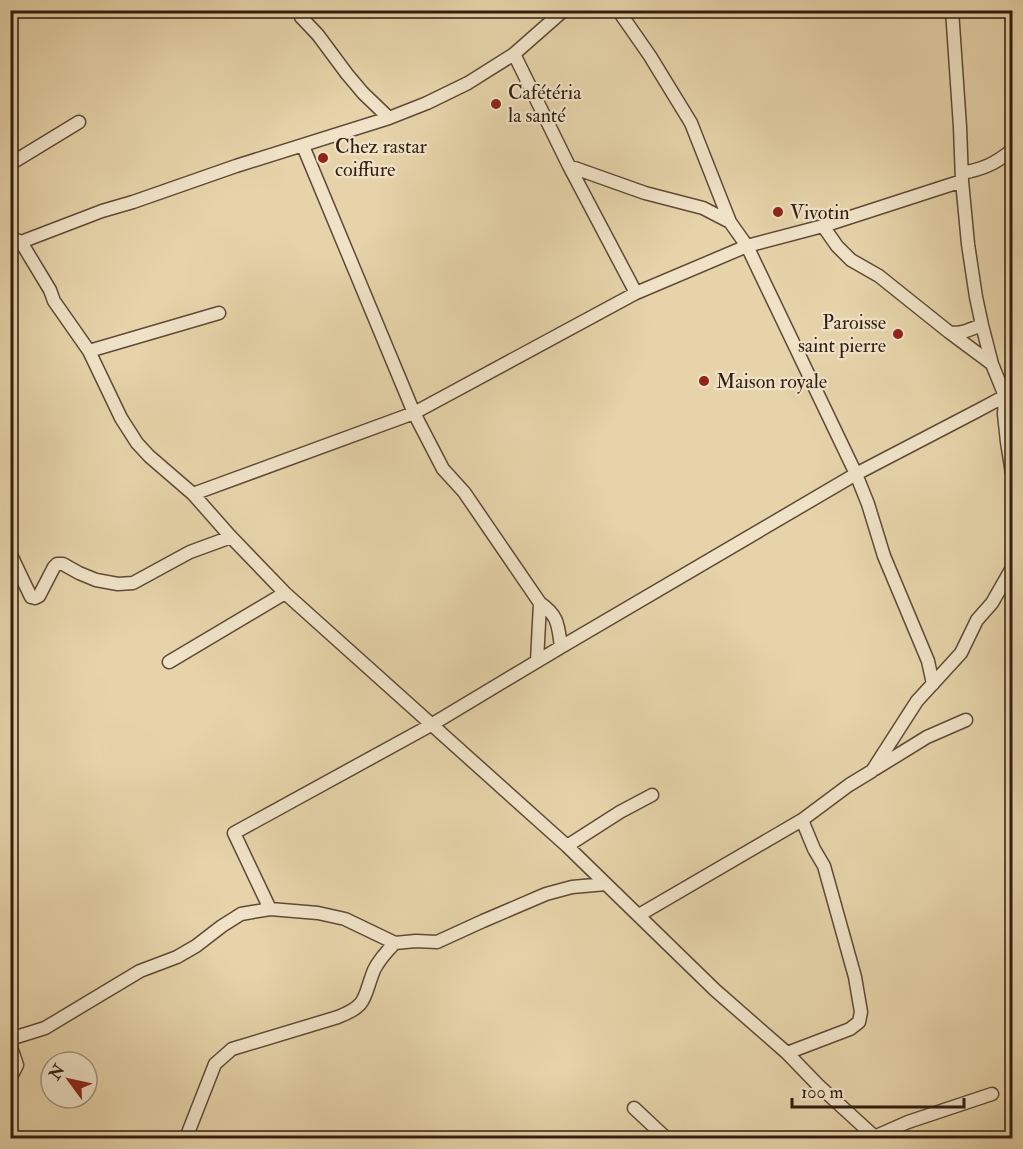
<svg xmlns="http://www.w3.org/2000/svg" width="1023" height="1149" font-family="'IM FELL Double Pica',serif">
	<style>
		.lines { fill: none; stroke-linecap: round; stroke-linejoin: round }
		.minor-casing { stroke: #5e4a37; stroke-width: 15 }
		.minor { stroke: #efe2c7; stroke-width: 12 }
		.poi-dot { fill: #8f2418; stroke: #efe2c7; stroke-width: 2 }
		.labels { text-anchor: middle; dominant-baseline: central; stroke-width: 4.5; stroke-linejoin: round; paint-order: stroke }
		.poi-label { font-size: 20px; fill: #311d11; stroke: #efe2c7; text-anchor: start }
	</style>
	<rect width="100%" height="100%" fill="#e6d3a9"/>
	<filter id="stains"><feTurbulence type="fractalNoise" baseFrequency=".00333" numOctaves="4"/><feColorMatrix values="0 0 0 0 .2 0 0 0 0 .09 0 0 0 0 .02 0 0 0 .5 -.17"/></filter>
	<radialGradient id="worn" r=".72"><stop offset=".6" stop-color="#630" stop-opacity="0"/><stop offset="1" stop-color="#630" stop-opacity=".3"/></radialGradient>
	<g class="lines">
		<g class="minor-casing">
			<path id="minor" d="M299,10L301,17L318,35L347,74L363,93L389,118
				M618,10L650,56L691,123L730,222L747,246L856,474L868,504L884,556L928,661L933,684
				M952,10L960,127L962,181L968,244L976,297L982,325L992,364L1005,396L1004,414L1007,442L1012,473
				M514,54L569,166L636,293
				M303,146L414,413L443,469L464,492L540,603L537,661
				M10,164L79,122
				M569,166L645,193L703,208L730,222
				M962,173C983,169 995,164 1012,150
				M823,226L837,246L851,260L879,276L949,332C961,335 970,329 982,325
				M10,237L21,242L102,211L133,202L236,166L389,118L427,103L468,83L514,54L564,10
				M21,242L50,290L54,301L89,351L121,418L137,443L149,456L193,494L231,537L285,593L567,846L715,990L787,1053L818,1085L876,1138
				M949,332L992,364
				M89,351L219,313
				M193,494L414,413L636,293L747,246L823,226L962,181
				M10,553L31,597L35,598L39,596L54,567L57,564H63L79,573L96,580L118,584L133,583L190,552L231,537
				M540,603C559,616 558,626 561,647
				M169,662L285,593
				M875,769L927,737L966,720
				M567,846L620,812L652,795
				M270,909L318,913L345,919L395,943L416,941L437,942L483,921L546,894L572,887L606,884
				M639,915L802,820L849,785L872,771L917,701L961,653L977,620L992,603L1012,568
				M10,1039L45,1028L140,971L177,957L196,946L222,926L241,914L270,909L234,833L431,725L561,647L856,474L977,411L1005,396L1012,390
				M10,1044L17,1065L10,1079
				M787,1053L850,1029L859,1022L861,1012L855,977L824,866L814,849L802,820
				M634,1108L666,1138
				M874,1137L908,1122L992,1094
				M186,1138L215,1064L232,1049L338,1017C369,1005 363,997 374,970C379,960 387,951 395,943"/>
		</g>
		<use href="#minor" class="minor"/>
	</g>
	<g class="poi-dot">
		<circle cx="496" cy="104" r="6"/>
		<circle cx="323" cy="158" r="6"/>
		<circle cx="778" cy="212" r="6"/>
		<circle cx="898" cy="334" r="6"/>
		<circle cx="704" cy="381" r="6"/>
	</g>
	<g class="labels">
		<g class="poi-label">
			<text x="508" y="92">Cafétéria<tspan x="508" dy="23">la santé</tspan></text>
			<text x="335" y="146">Chez rastar<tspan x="335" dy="23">coiffure</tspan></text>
			<text x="790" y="212">Vivotin</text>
			<text x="886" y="322" text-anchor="end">Paroisse<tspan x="886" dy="23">saint pierre</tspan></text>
			<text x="716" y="381">Maison royale</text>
		</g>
	</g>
	<rect width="1023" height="1149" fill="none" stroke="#e6d3a9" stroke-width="36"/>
	<rect x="12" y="12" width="999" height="1125" fill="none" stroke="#311d11" stroke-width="3"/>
	<rect x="18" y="18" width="987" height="1113" fill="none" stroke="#311d11" stroke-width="1.5"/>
	<g transform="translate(69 1080) rotate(303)"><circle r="28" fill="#efe2c7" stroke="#a3937e" stroke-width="1.5"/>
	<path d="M0-4.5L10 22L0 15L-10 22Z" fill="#8f2418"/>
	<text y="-9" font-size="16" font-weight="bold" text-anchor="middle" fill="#311d11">N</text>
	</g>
	<path d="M792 1098v9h172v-9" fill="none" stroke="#311d11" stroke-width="3"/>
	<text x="801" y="1098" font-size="18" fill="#311d11" stroke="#efe2c7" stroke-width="4.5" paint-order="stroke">100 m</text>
	<rect width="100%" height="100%" filter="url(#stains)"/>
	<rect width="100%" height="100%" fill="url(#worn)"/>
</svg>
